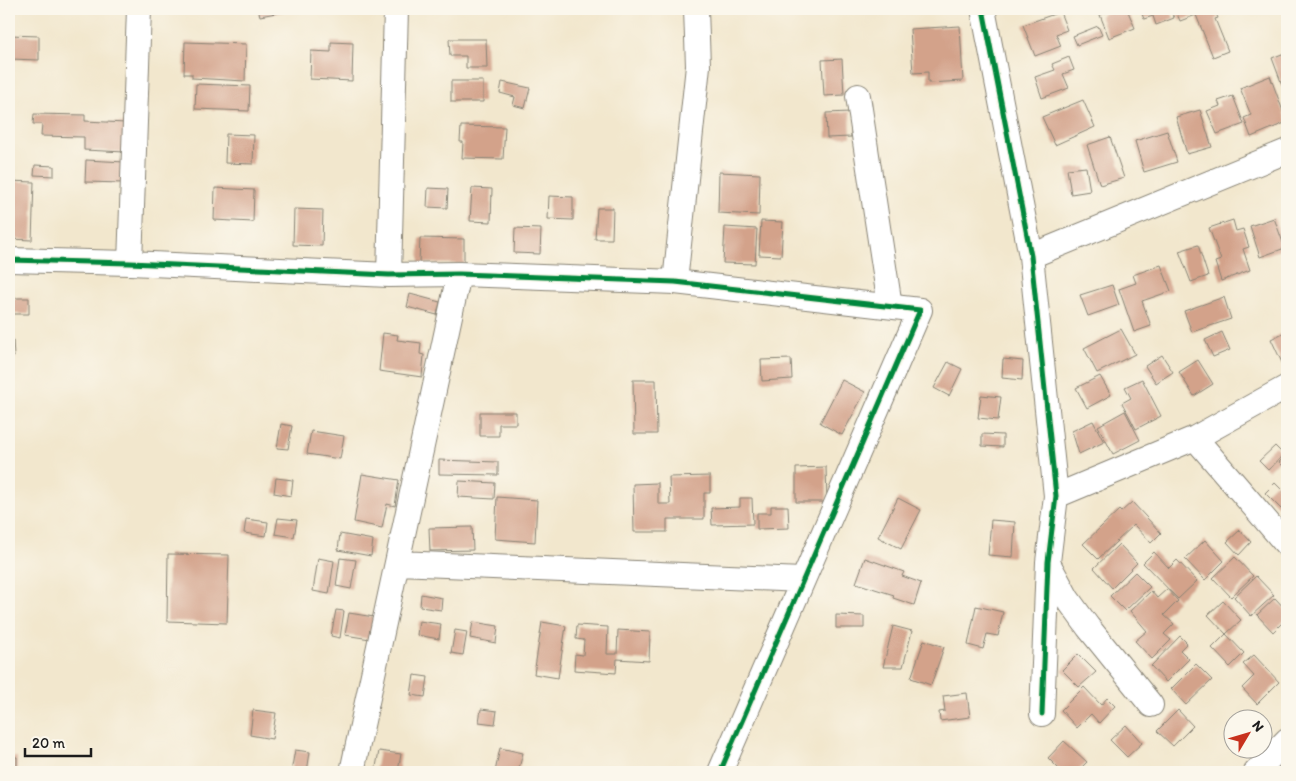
<svg xmlns="http://www.w3.org/2000/svg" width="1296" height="781" font-family="Itim,sans-serif">
	<style>
		.building { fill: #d3a28a }
		.lines { fill: none; stroke-linecap: round; stroke-linejoin: round }
		.minor-casing { stroke: #878274; stroke-width: 26 }
		.minor { stroke: #fff; stroke-width: 24 }
		.cycleway-casing { stroke: #fbf7ec; stroke-width: 8 }
		.cycleway { stroke: #00873e; stroke-width: 5 }
	</style>
	<rect width="100%" height="100%" fill="#fbf7ec"/>
	<filter id="ink" filterUnits="userSpaceOnUse"><feTurbulence type="fractalNoise" baseFrequency=".02" numOctaves="2"/><feDisplacementMap in="SourceGraphic" scale="10" xChannelSelector="R" yChannelSelector="G"/><feConvolveMatrix kernelMatrix="1 2 1 2 8 2 1 2 1" color-interpolation-filters="sRGB"/></filter>
	<filter id="wash" filterUnits="userSpaceOnUse"><feTurbulence type="fractalNoise" baseFrequency=".0096" numOctaves="4" result="noise"/><feDisplacementMap in="SourceGraphic" scale="20" xChannelSelector="R" yChannelSelector="G"/><feGaussianBlur stdDeviation="1.12" result="paint"/><feColorMatrix in="noise" values="0 0 0 0 0 0 0 0 0 0 0 0 0 0 0 0 0 1.4 0 .05"/><feComposite in="paint" operator="in"/></filter>
	<g filter="url(#wash)">
		<rect width="100%" height="100%" fill="#f2e7cd"/>
		<g id="blocks">
			<path class="building" d="M258,9H292V10L260,16Z
				M1115,9H1127L1135,28L1109,38L1100,15Z
				M1140,9H1170L1174,18L1156,25L1153,16L1144,19Z
				M1175,9H1214L1218,18L1215,19L1228,51L1213,57L1196,15L1180,21Z
				M1060,12L1067,30L1056,34L1061,46L1035,56L1023,25Z
				M960,26L963,81L928,83V72L913,73L910,29Z
				M1098,26L1102,35L1077,45L1073,36Z
				M9,35L39,36V60L9,59Z
				M449,39H486L487,68H466V56H450Z
				M185,42L246,44L245,81L192,78V74H184Z
				M331,42L353,43L352,81L310,79L311,51L331,52Z
				M1287,52V98L1272,58Z
				M1069,57L1074,70L1063,74L1069,88L1042,98L1035,77L1055,70L1052,64Z
				M842,59L844,95L824,96L822,60Z
				M1270,76L1287,122L1251,137L1244,118L1251,115L1240,88Z
				M451,81H483V102H451Z
				M502,82L530,88L525,108L513,105L515,97L500,93Z
				M196,84L250,86L249,111L195,109Z
				M1233,96L1244,124L1217,134L1207,111L1220,106L1218,101Z
				M1083,100L1095,127L1055,145L1042,117Z
				M1200,110L1212,147L1187,154L1176,117Z
				M850,112L851,137L827,138L826,113Z
				M34,114L85,115V121L126,123L125,152L84,150V137L41,136L42,124H33Z
				M461,126L505,127L503,159L462,158L463,142H460Z
				M1167,131L1177,162L1144,172L1135,141Z
				M226,134L254,135L253,164L225,163Z
				M1110,137L1124,178L1100,185L1087,145Z
				M86,160L125,162L124,183L85,182Z
				M35,165L54,166V176L34,175Z
				M1086,167L1090,191L1071,194L1067,169Z
				M719,172L760,174L759,215L718,213Z
				M9,181L34,182L32,240L9,239Z
				M215,188L254,190L253,222L214,220Z
				M428,188L448,189L447,208L427,207Z
				M472,188L492,189L491,222L470,221Z
				M549,196L573,197V220L548,219Z
				M597,208H613L612,239H595Z
				M294,209L323,210L322,246L293,245Z
				M1274,218L1285,248L1260,257L1250,226Z
				M1233,220L1236,231L1243,229L1249,247L1243,249L1250,270L1221,281L1215,262L1221,260L1209,228Z
				M761,221L783,222L781,256L759,255Z
				M725,227L757,229L755,264L723,263Z
				M515,228L541,229L540,254L514,253Z
				M420,238L464,239V264L419,263Z
				M1198,245L1208,276L1191,282L1179,251Z
				M1161,265L1171,291L1142,301L1151,326L1134,332L1119,289L1136,283L1133,275Z
				M1112,285L1119,305L1088,316L1080,295Z
				M410,294L440,302L437,315L407,307Z
				M1224,297L1231,319L1192,332L1184,311Z
				M9,298H29V314H9Z
				M1121,329L1135,354L1097,373L1084,348Z
				M1287,331V365L1284,367L1271,339Z
				M1222,332L1230,350L1213,357L1205,340Z
				M383,333L398,335L397,340L421,343L420,354L424,355L422,377L379,371Z
				M9,339H13L14,357H9Z
				M1162,355L1173,372L1156,383L1145,366Z
				M791,359L792,379L762,381L761,360Z
				M1003,359L1023,361L1022,380L1002,378Z
				M1198,360L1213,384L1194,396L1179,372Z
				M948,362L962,369L949,396L934,388Z
				M1100,376L1111,395L1087,408L1076,388Z
				M1142,379L1161,416L1136,429L1122,403L1131,398L1125,387Z
				M633,380H656L657,434H634Z
				M842,380L865,392L842,435L820,423Z
				M981,395L1001,397L998,420L978,418Z
				M1125,411L1140,440L1113,454L1098,426Z
				M480,412H516V424H499V436H480Z
				M1093,421L1104,442L1079,454L1072,431Z
				M281,424L292,426L288,449L277,448Z
				M311,431L344,436L340,459L307,454Z
				M982,434L1003,435V447L982,446Z
				M1275,446L1284,455L1268,470L1259,461Z
				M1287,455V470L1279,462Z
				M439,460L498,462V475L439,474Z
				M826,467L827,502H796V468Z
				M362,474L399,480L395,506L387,504L382,528L354,522Z
				M710,476V493H704V519H667V532H634L633,484L658,483V504H670L669,477Z
				M276,478L293,480L291,496L274,493Z
				M459,481L495,483L494,499L458,497Z
				M1275,483L1287,495V503L1281,509L1265,493Z
				M497,497L537,500L535,542L495,539Z
				M740,498H752L753,524L712,525L711,508L740,507Z
				M898,498L921,510L901,549L878,537Z
				M1132,502L1161,533L1151,543L1134,525L1098,559L1083,544L1119,510L1121,512Z
				M771,506H788L789,528L757,529V513H771Z
				M278,518L297,520L294,537L275,534Z
				M246,519L268,522L266,536L244,533Z
				M991,520L1015,522L1013,557L988,555Z
				M472,527L473,550L430,551L429,528Z
				M1240,530L1251,542L1239,555L1227,542Z
				M340,534L373,540L371,556L338,550Z
				M1205,540L1224,561L1205,580L1185,559Z
				M1119,544L1137,563L1112,588L1094,568Z
				M1154,552L1169,568L1177,560L1197,581L1178,599L1143,563Z
				M168,554L229,555L227,623L167,621Z
				M1235,557L1253,576L1231,597L1213,578Z
				M318,558L334,561L329,594L313,591Z
				M340,558L356,560L351,589L336,586Z
				M865,558L904,572L902,576L921,583L914,605L893,598L894,595L856,583Z
				M1135,572L1150,587L1125,611L1110,596Z
				M1256,576L1274,595L1251,616L1234,597Z
				M1167,589L1178,601L1164,615L1174,624L1164,634L1171,640L1152,659L1135,641L1147,631L1130,611L1151,591L1157,598Z
				M421,594L442,598L441,610L420,607Z
				M1275,598L1287,611V618L1273,632L1257,615Z
				M1223,601L1241,620L1226,634L1208,615Z
				M976,606L1003,612L998,636L987,634L983,649L968,645Z
				M336,610L344,611L340,638L331,636Z
				M349,613L374,617L370,639L345,635Z
				M836,615L864,616V628H836Z
				M419,621L441,624L439,639L417,635Z
				M473,622L498,626L496,643L470,638Z
				M542,622L566,626L558,678L534,674Z
				M577,625L608,627L607,654H617L618,630L650,632L649,661L617,659L616,673L574,670L575,654L583,655L584,640L576,639Z
				M893,626L912,631L903,667H883Z
				M455,630L467,632L463,655L451,653Z
				M1226,634L1244,653L1230,667L1212,648Z
				M1180,636L1187,643L1180,650L1189,659L1166,682L1151,666Z
				M924,640L944,647L931,685L911,678Z
				M1078,654L1096,672L1079,687L1062,670Z
				M1254,655L1279,682L1257,704L1242,688L1254,676L1243,664Z
				M1196,664L1212,680L1186,705L1171,689Z
				M414,675L428,677L425,697L411,695Z
				M1084,687L1101,705L1107,698L1115,706L1099,723L1091,714L1077,728L1061,710Z
				M967,693L970,717L940,721L939,712L945,711L943,696Z
				M481,709L497,711L495,724L479,722Z
				M253,710L276,713L272,739L250,735Z
				M1178,710L1193,726L1173,746L1157,731Z
				M1126,725L1142,743L1127,757L1110,740Z
				M1064,741L1087,762L1077,772H1062L1048,758Z
				M500,748L523,753L518,772H495Z
				M295,750L310,752L307,772H291Z
				M379,751L401,754L398,772H375Z
				M9,757H17V772H9Z"/>
		</g>
	</g>
	<g filter="url(#ink)">
		<use href="#blocks" fill-opacity="0" stroke="#878274" stroke-width="1"/>
		<g class="lines">
			<g class="minor-casing">
				<path id="minor" d="M983,9L1031,256L1056,496L1048,562L1042,714
					M858,96L890,306
					M1031,256L1287,151
					M9,260L130,263L389,275L459,274L675,282L920,310L720,772
					M130,263L139,9
					M389,275L396,9
					M675,282L698,66L696,9
					M1195,438L1287,545
					M1056,496L1195,438L1287,387
					M398,563L802,580
					M1048,563L1067,598L1088,627L1151,705
					M352,772L459,274
					M1256,772L1287,740"/>
			</g>
			<use href="#minor" class="minor"/>
			<g class="cycleway-casing">
				<path id="cycleway" d="M983,9L1031,256L1056,496L1048,562L1042,714
					M9,260L130,263L389,275L459,274L675,282L920,310L720,772"/>
			</g>
			<use href="#cycleway" class="cycleway"/>
		</g>
	</g>
	<rect width="1296" height="781" fill="none" stroke="#fbf7ec" stroke-width="30"/>
	<g transform="translate(1248 734) rotate(52)"><circle r="24" fill="#fbf7ec" stroke="#a29f99"/>
	<path d="M0-4L9 19L0 12L-9 19Z" fill="#c8321e"/>
	<text y="-8" font-size="14" font-weight="bold" text-anchor="middle" fill="#1c1c1c">N</text>
	</g>
	<path d="M25 748v8h66v-8" fill="none" stroke="#1c1c1c" stroke-width="2.5"/>
	<text x="32" y="748" font-size="15" fill="#1c1c1c" stroke="#fbf7ec" stroke-width="4" paint-order="stroke">20 m</text>
</svg>
